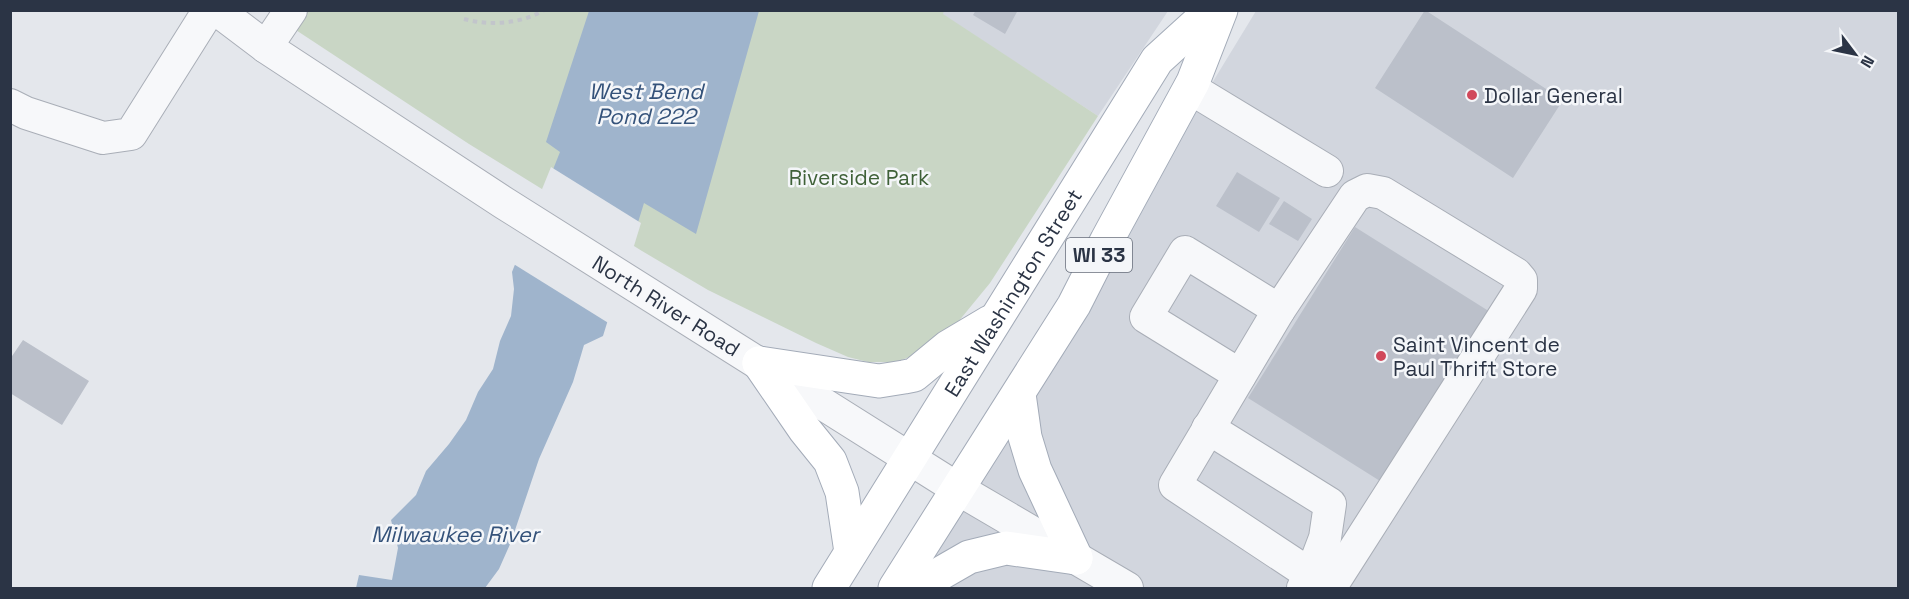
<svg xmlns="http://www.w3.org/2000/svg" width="1909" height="599" font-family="'Space Grotesk',sans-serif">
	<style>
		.built { fill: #d2d6de }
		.green { fill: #c9d6c5 }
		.water { fill: #9fb4cc }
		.pier { fill: #e4e7ec }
		.building { fill: #bbc0ca }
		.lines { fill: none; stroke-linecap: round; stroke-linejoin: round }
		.minor-casing { stroke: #a9aeb7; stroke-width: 34 }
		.major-casing { stroke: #a3abb8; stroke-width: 35 }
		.path { stroke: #c2c5cb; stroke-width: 4; stroke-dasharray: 4.5 4.5; stroke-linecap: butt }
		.minor { stroke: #f7f8fa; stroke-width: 32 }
		.major { stroke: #fff; stroke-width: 33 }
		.poi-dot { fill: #d1495b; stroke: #f4f6f9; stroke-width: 2 }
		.labels { text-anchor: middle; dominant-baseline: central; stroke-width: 5; stroke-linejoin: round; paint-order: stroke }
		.shield { fill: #f4f6f9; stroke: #676e7b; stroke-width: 1.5 }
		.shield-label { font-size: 20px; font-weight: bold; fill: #2b3445 }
		.poi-label { font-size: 21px; fill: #2b3445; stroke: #f4f6f9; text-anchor: start }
		.park-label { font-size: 21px; fill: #3f6138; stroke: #f4f6f9 }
		.street-label { font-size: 21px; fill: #2b3445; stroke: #f4f6f9 }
		.water-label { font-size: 22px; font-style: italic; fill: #34527a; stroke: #f4f6f9 }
	</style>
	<rect width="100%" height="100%" fill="#e4e7ec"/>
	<path class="built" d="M944,10L1168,11L1098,116L942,14Z
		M1256,11H1898V588H904Z"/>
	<path class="green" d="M267,11H944L943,14L1098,116L990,283L958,322L917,354L896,362H868L848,357L816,343L708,290L642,251L469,144Z"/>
	<path class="water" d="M589,11H759L696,234L644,203L603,336L584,345L573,382L539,459L511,542L499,569L485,588H356L359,575L392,580L398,548L391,520L416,495L426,471L449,444L466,420L478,392L493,369L500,341L511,316L514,289L512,272L560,152L546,142Z"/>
	<path class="pier" d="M551,167L641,223L610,324L512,263Z"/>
	<path class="building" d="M976,10H1018L1005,34L973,15Z
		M1425,10L1563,100L1513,178L1375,88Z
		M1237,172L1280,198L1259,232L1216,206Z
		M1284,201L1312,219L1298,241L1269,224Z
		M1355,227L1495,315L1388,486L1248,398Z
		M23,340L89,381L62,425L10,393V359Z"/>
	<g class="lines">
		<g class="minor-casing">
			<g id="minor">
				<path id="s1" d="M217,10L266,47L504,203L958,489L1127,588"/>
				<path d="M266,47L291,10"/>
				<path d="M1190,88L1327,171"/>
				<path d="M10,105L26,113L103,138L131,134L209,10"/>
				<path d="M1240,375L1146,317L1185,252L1279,310"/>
				<path d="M1208,428L1330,504L1325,538L1311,575L1303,588"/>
				<path d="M1311,575L1175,485L1279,310L1355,196L1367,190L1383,193L1516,274L1521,280V289L1330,588"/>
			</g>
		</g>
		<g class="major-casing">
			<g id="major">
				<path d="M759,363L879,381L904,377L914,375L948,347L990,322"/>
				<path d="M759,363L805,430L830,461L842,492L851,552"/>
				<path d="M1019,394L1025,437L1035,470L1076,558"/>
				<path id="s2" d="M829,588L1157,60L1212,10"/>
				<path d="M895,588L1074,305L1107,240L1193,82L1221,10"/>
				<path d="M915,588L969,557L1006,548L1076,558"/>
			</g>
		</g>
		<path class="path" d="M464,19C490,26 521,24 544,10"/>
		<use href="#minor" class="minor"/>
		<use href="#major" class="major"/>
	</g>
	<g class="poi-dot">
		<circle cx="1472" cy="95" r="6"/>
		<circle cx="1381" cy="356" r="6"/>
	</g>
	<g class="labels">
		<rect class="shield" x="1066" y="238" width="66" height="34" rx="4.5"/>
		<g class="shield-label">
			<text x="1099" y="255">WI 33</text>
		</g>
		<g class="poi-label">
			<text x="1484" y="95">Dollar General</text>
			<text x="1393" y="344">Saint Vincent de<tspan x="1393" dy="24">Paul Thrift Store</tspan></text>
		</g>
		<g class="park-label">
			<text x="859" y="177">Riverside Park</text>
		</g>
		<g class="street-label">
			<text stroke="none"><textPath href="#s2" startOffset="348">East Washington Street</textPath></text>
			<text stroke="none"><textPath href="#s1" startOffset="538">North River Road</textPath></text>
		</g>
		<g class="water-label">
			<text x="646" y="91">West Bend<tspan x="646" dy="25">Pond 222</tspan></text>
			<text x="455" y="534">Milwaukee River</text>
		</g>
	</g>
	<rect width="1909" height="599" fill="none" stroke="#2b3445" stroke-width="24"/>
	<g transform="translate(1855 54) rotate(122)" stroke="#f4f6f9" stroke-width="4.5" paint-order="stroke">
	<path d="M0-4.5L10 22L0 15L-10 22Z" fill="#2b3445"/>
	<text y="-9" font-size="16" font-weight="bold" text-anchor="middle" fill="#2b3445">N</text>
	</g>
</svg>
